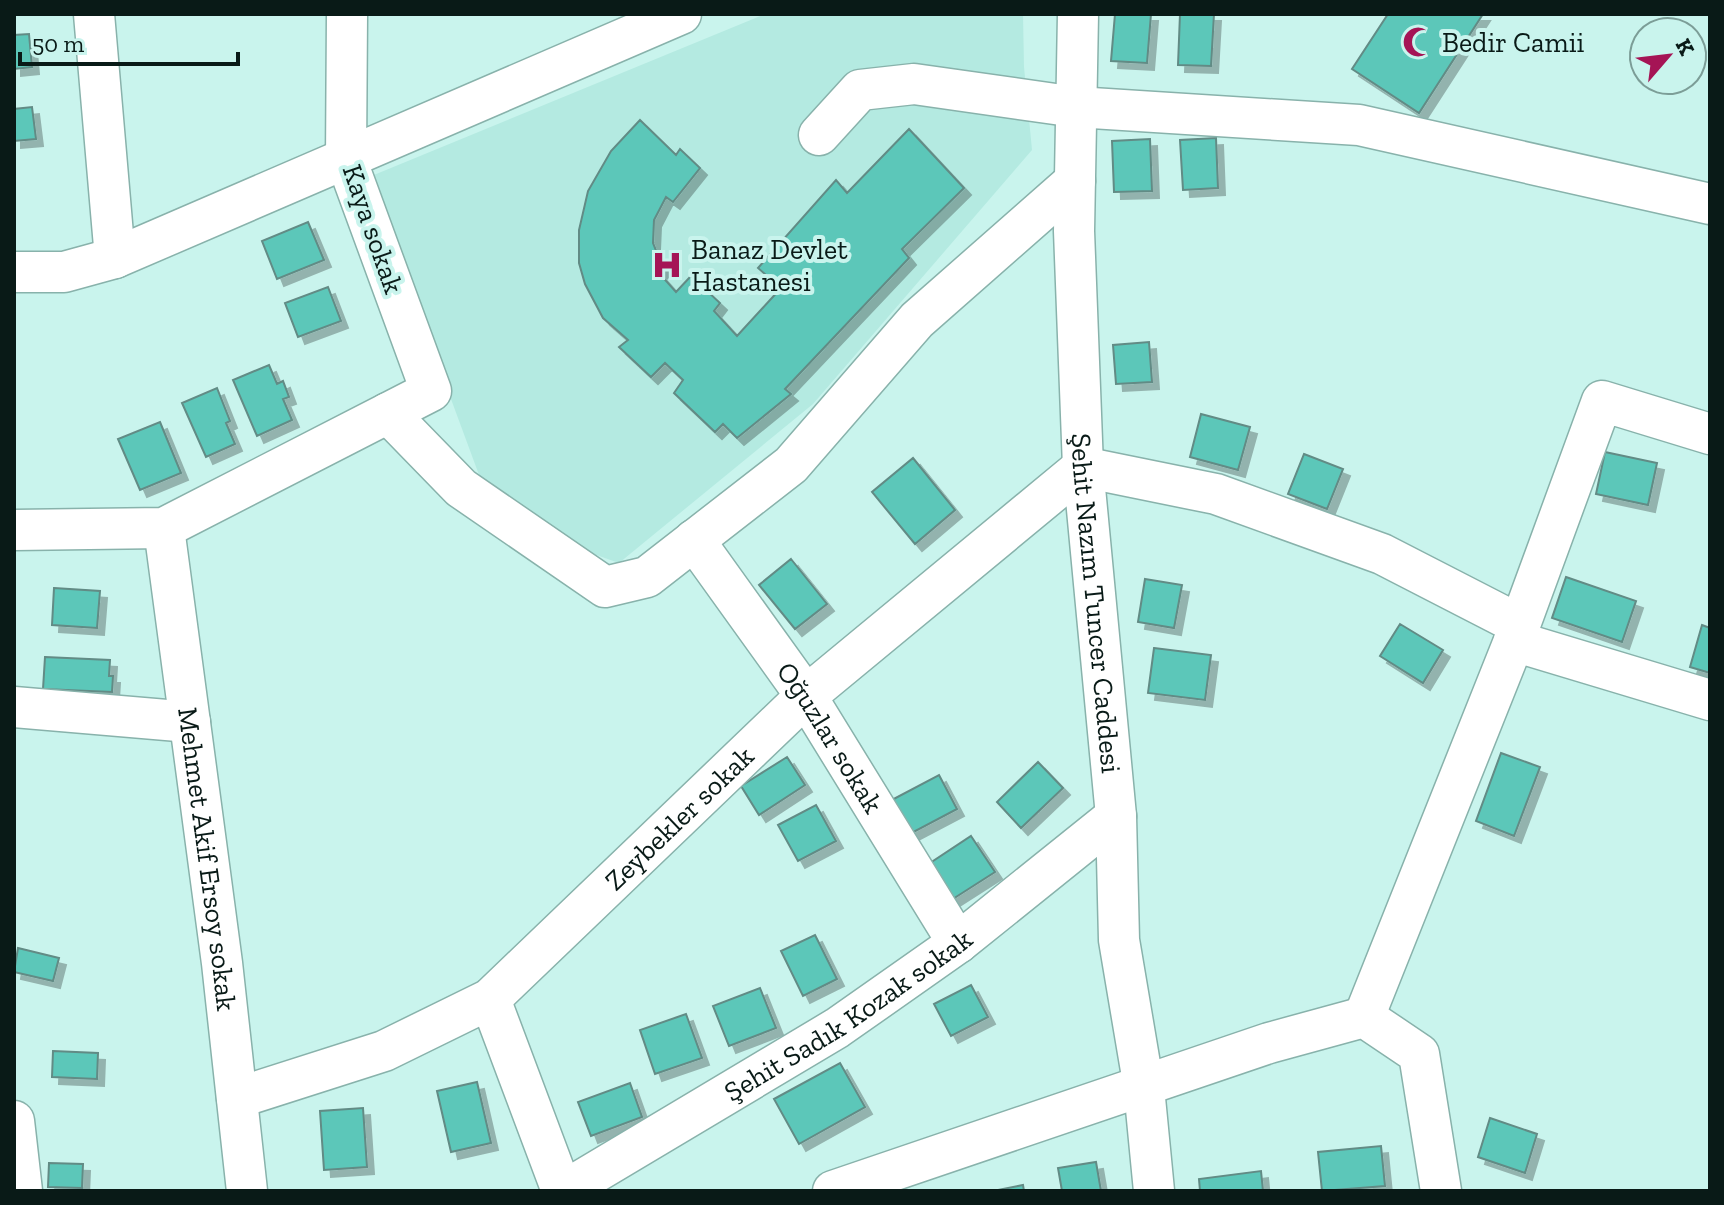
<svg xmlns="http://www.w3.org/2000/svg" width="1724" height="1205" font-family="'Zilla Slab',serif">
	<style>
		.built { fill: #b4eae1 }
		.building { fill: #5bc7b9; stroke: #628b85; stroke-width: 2; filter: url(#shadow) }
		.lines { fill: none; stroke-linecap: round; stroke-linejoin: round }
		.minor-casing { stroke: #88b2ab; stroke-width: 43 }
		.minor { stroke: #fff; stroke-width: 40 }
		.labels { text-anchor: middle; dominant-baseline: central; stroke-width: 8; stroke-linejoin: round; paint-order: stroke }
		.poi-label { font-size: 28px; fill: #091a17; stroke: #c9f4ed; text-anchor: start }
		.street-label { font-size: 28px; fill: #091a17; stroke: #c9f4ed }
	</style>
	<defs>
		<filter id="shadow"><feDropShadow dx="7" dy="7" stdDeviation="0" flood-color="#0004"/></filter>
	</defs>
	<rect width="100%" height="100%" fill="#c9f4ed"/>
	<path class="built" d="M765,14H1023L1024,67L1032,150L813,404L619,563L585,551L482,483L369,177Z"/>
	<path class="building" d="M1115,14H1151L1147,63L1111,61Z
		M1180,14H1214L1211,66L1178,65Z
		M1388,14H1483L1419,113L1352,69Z
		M29,34L32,67L14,69V35Z
		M32,107L36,139L14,141V109Z
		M640,120L676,155L680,149L700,168L673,202L666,197L654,220L653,243L663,268L659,273L676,292L691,276L720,303L714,311L737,336L781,288L758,268L836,180L847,193L909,129L964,188L902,249L909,258L785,389L791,394L737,438L723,424L715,432L674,393L683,380L665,363L651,377L619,347L628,340L603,318L585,284L579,263V230L588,191L611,151Z
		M1216,138L1218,188L1183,190L1180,140Z
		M1150,139L1152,191L1114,192L1112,141Z
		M308,222L324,260L277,279L262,241Z
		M328,287L341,321L298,337L285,303Z
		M1149,342L1152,382L1116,384L1113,345Z
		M269,365L277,384L283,381L289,397L283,399L292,420L257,436L233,380Z
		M217,388L230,421L226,423L235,444L206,457L182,403Z
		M1201,414L1250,427L1238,470L1190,457Z
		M160,422L181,473L140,490L118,439Z
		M1605,452L1657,463L1648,505L1596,494Z
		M1304,454L1343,469L1327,509L1288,494Z
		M913,458L955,510L915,544L872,492Z
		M791,559L827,604L795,629L759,585Z
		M1566,577L1636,601L1622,642L1552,618Z
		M1145,579L1182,585L1174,628L1138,622Z
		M54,588L100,591L97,628L52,625Z
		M1400,624L1443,650L1423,683L1380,656Z
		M1702,625L1710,628V673L1690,667Z
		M1154,648L1211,655L1205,700L1148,693Z
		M45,657L110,660L109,676H113L112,692L43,689Z
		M1501,753L1540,767L1514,836L1476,821Z
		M787,757L805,785L759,815L741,786Z
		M1038,762L1063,788L1021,828L997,802Z
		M939,775L957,809L906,836L888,802Z
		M816,805L836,841L798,861L778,825Z
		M971,836L995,872L945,904L921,869Z
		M815,935L837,979L803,996L781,951Z
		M18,948L59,958L53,981L14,972Z
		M971,985L988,1017L951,1036L934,1004Z
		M760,988L776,1028L729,1046L713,1006Z
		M686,1014L702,1058L655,1074L640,1030Z
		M53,1051L98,1053L97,1079L52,1077Z
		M840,1063L865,1107L799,1144L774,1099Z
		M477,1082L491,1143L451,1152L437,1091Z
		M630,1083L642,1117L591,1136L578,1102Z
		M363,1108L367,1167L324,1170L320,1111Z
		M1490,1118L1537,1134L1525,1173L1478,1157Z
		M1381,1146L1385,1186L1322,1191L1318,1152Z
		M1096,1162L1101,1191H1062L1058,1168Z
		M49,1163L83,1164L82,1188L48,1187Z
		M1261,1171L1263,1191H1200L1199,1179Z
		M1023,1185L1024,1191H993Z"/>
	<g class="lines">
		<g class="minor-casing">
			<g id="minor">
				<path d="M94,14L115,258"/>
				<path id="s1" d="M1078,14L1074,231L1083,467L1116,816L1119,940L1144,1088L1154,1191"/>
				<path d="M819,135L860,90L914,84L1076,107L1359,125L1710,204"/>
				<path d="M14,272H64L115,258L681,14"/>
				<path d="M388,413L461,488L605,587L647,577L791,465L917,320L1075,181"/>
				<path id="s2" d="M164,528L222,963L247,1191"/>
				<path d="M14,530L164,528L431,391L346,159L347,14"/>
				<path id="s3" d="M694,540L806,696L958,943"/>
				<path d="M1514,641L1710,700"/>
				<path d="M14,707L190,722"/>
				<path d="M490,999L562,1191"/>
				<path d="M1364,1017L1514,641L1602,401L1710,434"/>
				<path id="s4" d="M237,1098L384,1051L490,999L806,696L1083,467L1216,494L1382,554L1520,625"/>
				<path d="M14,1121L22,1191"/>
				<path id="s5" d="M564,1191L837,1028L958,943L1116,816"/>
				<path d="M833,1191L1269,1043L1364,1017L1419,1054L1441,1191"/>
			</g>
		</g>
		<use href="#minor" class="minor"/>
	</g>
	<defs>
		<g id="mosque-bare" transform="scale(2.4)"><path d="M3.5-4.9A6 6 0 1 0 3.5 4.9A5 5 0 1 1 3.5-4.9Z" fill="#a51455" stroke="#c9f4ed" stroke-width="2.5" paint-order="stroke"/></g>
		<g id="hospital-bare" transform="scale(2.4)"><path d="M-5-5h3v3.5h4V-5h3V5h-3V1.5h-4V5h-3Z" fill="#a51455" stroke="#c9f4ed" stroke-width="2.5" paint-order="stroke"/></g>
	</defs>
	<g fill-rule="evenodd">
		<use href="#mosque-bare" x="1418" y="42"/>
		<use href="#hospital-bare" x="667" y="265"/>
	</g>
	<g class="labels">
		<g class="poi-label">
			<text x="1442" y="42">Bedir Camii</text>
			<text x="691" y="249">Banaz Devlet<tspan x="691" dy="32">Hastanesi</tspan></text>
		</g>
		<g class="street-label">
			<text transform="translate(373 229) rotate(71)">Kaya sokak</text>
			<text stroke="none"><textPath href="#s1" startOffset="590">Şehit Nazım Tuncer Caddesi</textPath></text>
			<text stroke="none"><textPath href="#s3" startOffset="240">Oğuzlar sokak</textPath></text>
			<text stroke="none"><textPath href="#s4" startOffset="534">Zeybekler sokak</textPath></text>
			<text stroke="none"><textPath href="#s2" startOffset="334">Mehmet Akif Ersoy sokak</textPath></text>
			<text stroke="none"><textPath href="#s5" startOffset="334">Şehit Sadık Kozak sokak</textPath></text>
		</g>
	</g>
	<rect width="1724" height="1205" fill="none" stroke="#091a17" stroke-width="32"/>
	<g transform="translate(1668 56) rotate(62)"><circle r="38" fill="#c9f4ed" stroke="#7c9d97" stroke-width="2"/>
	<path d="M0-6L14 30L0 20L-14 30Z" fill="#a51455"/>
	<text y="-12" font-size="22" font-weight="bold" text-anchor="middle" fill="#091a17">K</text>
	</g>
	<path d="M20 52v12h218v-12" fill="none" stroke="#091a17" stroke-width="4"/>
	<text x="32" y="52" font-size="24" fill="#091a17" stroke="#c9f4ed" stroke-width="6" paint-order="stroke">50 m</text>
</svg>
